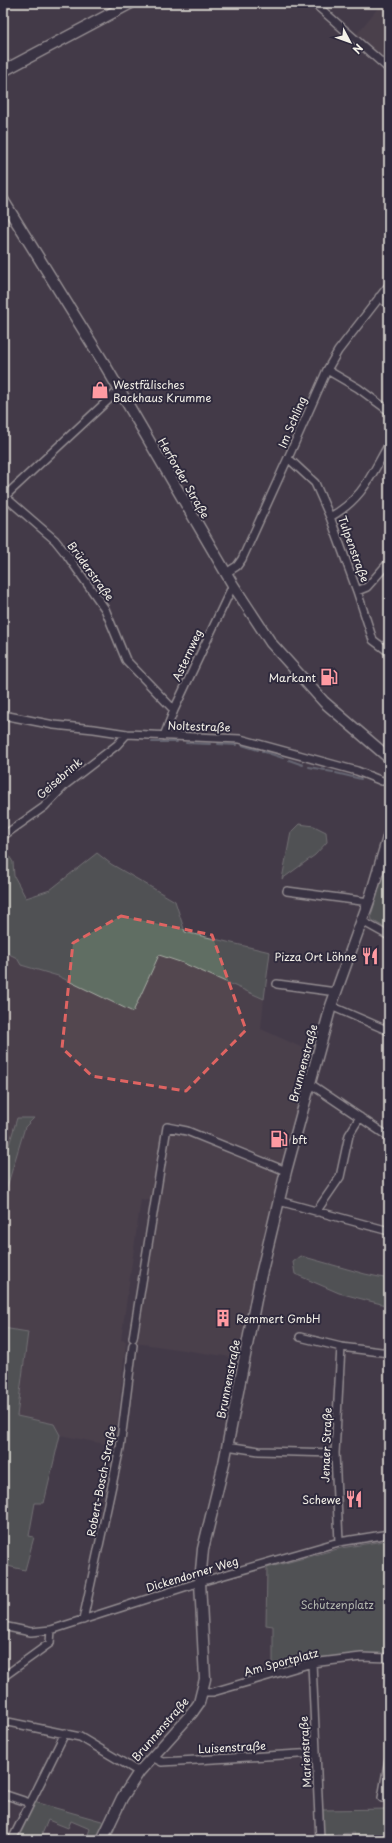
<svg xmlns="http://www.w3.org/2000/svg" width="392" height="1843" font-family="'Playpen Sans',sans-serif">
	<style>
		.built { fill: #524750 }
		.green { fill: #616e64; stroke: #aab0a6 }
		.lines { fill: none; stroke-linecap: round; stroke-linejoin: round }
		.stream { stroke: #909ba5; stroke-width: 2 }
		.street-casing { stroke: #f4f1e8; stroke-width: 10 }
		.secondary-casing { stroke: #f4f1e8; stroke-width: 13 }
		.street { stroke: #2f2a3d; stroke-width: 7 }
		.secondary { stroke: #2f2a3d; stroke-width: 10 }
		.marked { fill: none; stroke: #df6462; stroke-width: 3; stroke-dasharray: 8 5; stroke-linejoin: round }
		.labels { text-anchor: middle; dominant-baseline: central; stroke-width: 4; stroke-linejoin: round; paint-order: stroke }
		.poi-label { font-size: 11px; fill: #f4f1e8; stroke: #2f2a3d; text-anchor: start }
		.street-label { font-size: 11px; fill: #f4f1e8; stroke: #2f2a3d }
		.park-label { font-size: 11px; fill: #b2b6ad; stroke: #2f2a3d }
	</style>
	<rect width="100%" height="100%" fill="#443b48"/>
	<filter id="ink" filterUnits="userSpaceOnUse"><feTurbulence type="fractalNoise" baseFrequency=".025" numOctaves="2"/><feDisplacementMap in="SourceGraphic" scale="8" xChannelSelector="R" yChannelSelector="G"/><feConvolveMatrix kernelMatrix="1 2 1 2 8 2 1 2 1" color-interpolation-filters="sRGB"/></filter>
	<g filter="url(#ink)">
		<path class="built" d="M382,3H389V64L356,35Z
			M3,951L17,958L22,965L58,976L133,1012L159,955L183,963L264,999L261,1029L314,1053L260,1250L238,1358L136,1343L159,1202L141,1199L121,1340L126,1341L115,1446L60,1435L54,1424L17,1416L28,1332L3,1328V1213L7,1187L25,1127L34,1119L17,1118L3,1165Z"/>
		<path class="green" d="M299,824L314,826L326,832L327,842L315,855L282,879L291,832Z
			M3,847L13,862L14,876L26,898L50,890L97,853L111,864L175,901L185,932L270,952L264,999L183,963L159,955L133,1012L58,976L21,965L17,958L3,951Z
			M389,853V930L372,920L371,916Z
			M17,1118H34L25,1127L7,1187L3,1213V1165Z
			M301,1256L365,1274L389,1279V1306L339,1293L295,1274L293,1262Z
			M3,1328L28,1332L17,1416L54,1424L60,1435L44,1503H35L29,1536L34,1537L25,1570L3,1565Z
			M389,1540V1655L311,1660L273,1670V1626L266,1625L267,1568L341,1548Z
			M34,1802L116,1825L110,1840H86L90,1829L71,1821L68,1828L48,1820L40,1839L37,1838L36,1840H16Z
			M389,1809V1840H355L354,1833L324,1835L322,1810Z"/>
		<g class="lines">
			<path class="stream" d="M152,742H177
				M186,743L210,744
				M218,744L236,745
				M242,745L258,750
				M262,751L283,758
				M289,760L303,765
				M309,767L325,770
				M327,771L333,772
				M336,773L361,779"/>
			<g class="street-casing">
				<path id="street" d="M314,3L389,69
					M379,297L389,305
					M327,370L358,388L389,411
					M288,458L315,483L330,517L357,591L373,640L389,652
					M3,495L55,540L67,555L105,609L126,660L174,710
					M3,498L119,390
					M330,517C363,499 371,475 389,444
					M226,573L237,566L242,559L288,458L327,370L338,351L389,285
					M357,591L367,587L389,562
					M3,715L54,725L94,729L127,734L240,739L357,771L382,781L389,780
					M164,736L174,710L233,585
					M3,836L44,807L65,785L117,745L127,734
					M287,891L369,902
					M362,921L389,936
					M277,984L336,992
					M331,1006L389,1031
					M309,1083L389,1137
					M279,1201L389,1231
					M316,1212L340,1177L349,1135L360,1117
					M300,1337L341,1347L389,1353
					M133,1338L167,1127L187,1131L286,1171
					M227,1446L259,1451L335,1453
					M339,1542L335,1453L341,1347
					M83,1620L120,1448L133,1345
					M3,1626L31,1632L51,1630L200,1582L339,1542L389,1534
					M312,1663L320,1840
					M3,1677L50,1643L51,1630
					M203,1692H213L312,1663L361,1657L389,1658
					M3,1721L80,1737L139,1772
					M152,1757L162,1762L316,1753
					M3,1794L30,1803
					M382,1798L389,1759
					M12,1840L65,1733"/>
			</g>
			<g class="secondary-casing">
				<path id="secondary" d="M3,71L131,3
					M3,200L105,365L233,585L271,643L324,702L389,758
					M102,1840L122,1798L139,1772L192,1713L199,1703L205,1679L200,1582L203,1549L224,1463L260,1279L286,1171L331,1006L371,895L389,834"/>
			</g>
			<use href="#street" class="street"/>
			<use href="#secondary" class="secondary"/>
		</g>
	</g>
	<path d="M0 0H392V1843H0ZM121,916L212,935L246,1030L186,1091L92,1076L62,1048L73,943Z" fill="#443b48" fill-opacity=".55" fill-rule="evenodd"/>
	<path class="marked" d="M121,916L212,935L246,1030L186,1091L92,1076L62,1048L73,943Z"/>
	<defs>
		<g id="shop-bare" transform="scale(1.38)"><path d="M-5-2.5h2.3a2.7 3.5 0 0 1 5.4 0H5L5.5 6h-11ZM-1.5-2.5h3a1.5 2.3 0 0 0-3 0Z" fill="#ff9aa2" stroke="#2f2a3d" stroke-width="2.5" paint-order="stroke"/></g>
		<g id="fuel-bare" transform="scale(1.38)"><path d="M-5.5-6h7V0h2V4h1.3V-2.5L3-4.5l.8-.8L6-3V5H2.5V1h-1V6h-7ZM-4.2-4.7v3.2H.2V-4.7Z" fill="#ff9aa2" stroke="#2f2a3d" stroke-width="2.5" paint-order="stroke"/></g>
		<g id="restaurant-bare" transform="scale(1.38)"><path d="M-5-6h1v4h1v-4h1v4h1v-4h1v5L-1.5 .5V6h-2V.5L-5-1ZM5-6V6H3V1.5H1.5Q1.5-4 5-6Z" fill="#ff9aa2" stroke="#2f2a3d" stroke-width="2.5" paint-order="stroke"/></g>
		<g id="building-bare" transform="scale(1.38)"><path d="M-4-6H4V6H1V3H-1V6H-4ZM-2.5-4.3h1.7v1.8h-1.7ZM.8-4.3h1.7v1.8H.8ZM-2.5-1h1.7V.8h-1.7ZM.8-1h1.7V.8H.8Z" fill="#ff9aa2" stroke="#2f2a3d" stroke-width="2.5" paint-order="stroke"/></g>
	</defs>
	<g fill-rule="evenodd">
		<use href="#shop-bare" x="100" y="390"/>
		<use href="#fuel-bare" x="329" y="677"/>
		<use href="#restaurant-bare" x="370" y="956"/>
		<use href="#fuel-bare" x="279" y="1139"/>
		<use href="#building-bare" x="223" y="1318"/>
		<use href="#restaurant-bare" x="354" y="1499"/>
	</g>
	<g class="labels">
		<g class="poi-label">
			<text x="113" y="384">Westfälisches<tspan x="113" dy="13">Backhaus Krumme</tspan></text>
			<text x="316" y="677" text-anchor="end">Markant</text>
			<text x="357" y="956" text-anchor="end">Pizza Ort Löhne</text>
			<text x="292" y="1139">bft</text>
			<text x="236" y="1318">Remmert GmbH</text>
			<text x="341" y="1499" text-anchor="end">Schewe</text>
		</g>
		<g class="street-label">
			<text transform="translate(292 422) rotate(-67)">Im Schling</text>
			<text transform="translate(184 478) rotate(60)">Herforder Straße</text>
			<text transform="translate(354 549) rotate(70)">Tulpenstraße</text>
			<text transform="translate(91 571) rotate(54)">Brüderstraße</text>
			<text transform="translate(187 655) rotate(-65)">Asternweg</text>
			<text transform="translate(199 726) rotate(2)">Noltestraße</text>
			<text transform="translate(59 778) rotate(-41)">Geisebrink</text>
			<text transform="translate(303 1063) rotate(-75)">Brunnenstraße</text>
			<text transform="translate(228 1379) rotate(-79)">Brunnenstraße</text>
			<text transform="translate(326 1445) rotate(-88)">Jenaer Straße</text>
			<text transform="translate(101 1481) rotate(-79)">Robert-Bosch-Straße</text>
			<text transform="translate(192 1574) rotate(-17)">Dickendorner Weg</text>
			<text transform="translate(281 1662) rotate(-15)">Am Sportplatz</text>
			<text transform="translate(160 1729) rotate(-49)">Brunnenstraße</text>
			<text transform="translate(232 1747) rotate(-3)">Luisenstraße</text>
			<text transform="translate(305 1752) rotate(-93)">Marienstraße</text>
		</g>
		<g class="park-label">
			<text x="337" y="1604">Schützenplatz</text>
		</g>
	</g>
	<rect width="392" height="1843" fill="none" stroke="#2f2a3d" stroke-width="16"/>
	<rect x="8" y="8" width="376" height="1827" fill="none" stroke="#f4f1e8" stroke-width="1.5" filter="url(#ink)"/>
	<g transform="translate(350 42) rotate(131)" stroke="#2f2a3d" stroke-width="3" paint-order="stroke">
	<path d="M0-3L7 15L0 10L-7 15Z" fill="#f4f1e8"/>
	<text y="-6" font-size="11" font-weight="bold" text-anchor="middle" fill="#f4f1e8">N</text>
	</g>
</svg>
